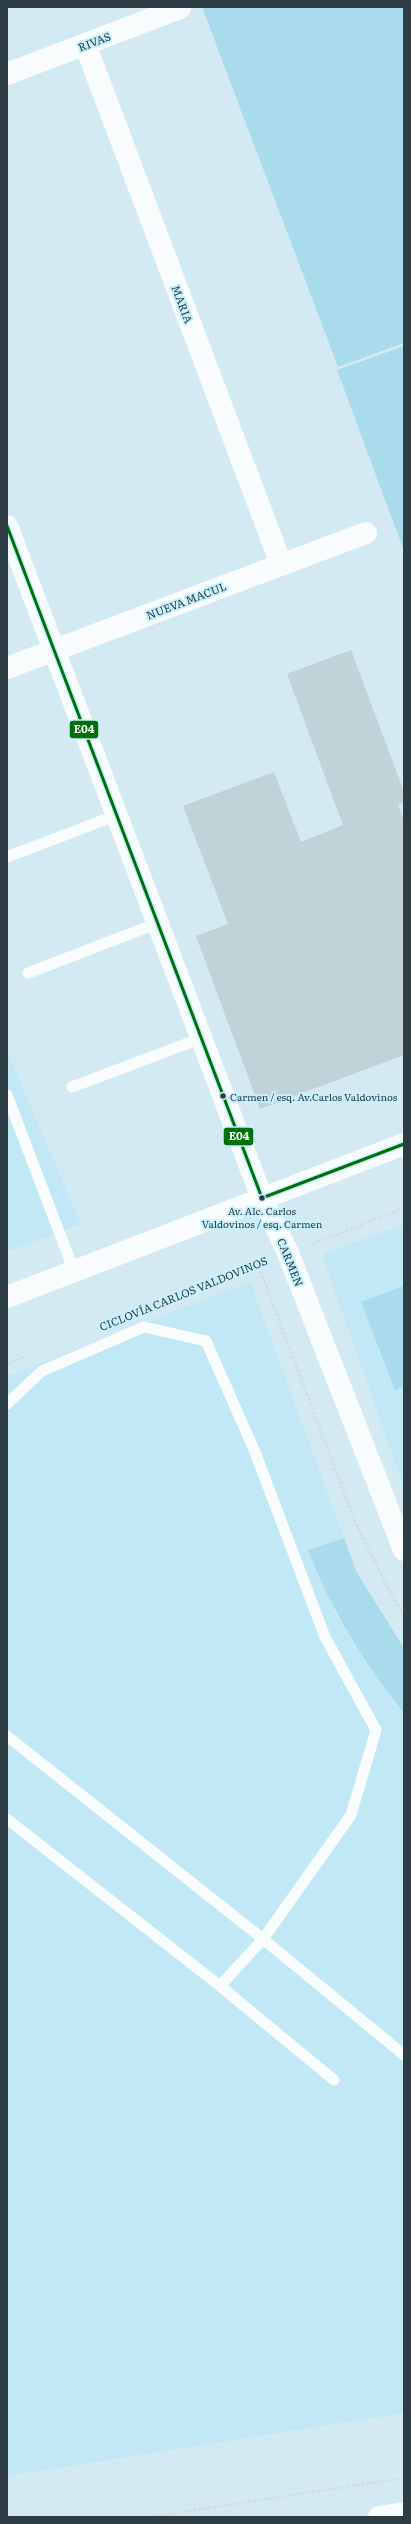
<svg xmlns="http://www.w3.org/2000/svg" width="411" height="2524" font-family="Literata,serif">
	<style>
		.built { fill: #c2e7f5 }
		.green { fill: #aadbec }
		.building { fill: #c1d2d8 }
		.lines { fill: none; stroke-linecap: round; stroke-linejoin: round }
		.path { stroke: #d6dcde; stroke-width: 2.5; stroke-dasharray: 3 2; stroke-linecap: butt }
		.lane { stroke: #f9fcfd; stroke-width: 11 }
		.street { stroke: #f9fcfd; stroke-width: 22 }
		.secondary { stroke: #f9fcfd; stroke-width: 22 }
		.primary { stroke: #f9fcfd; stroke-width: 22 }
		.bus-1-casing { stroke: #c7f0ff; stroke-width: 6 }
		.bus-1 { stroke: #007106; stroke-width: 3 }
		.bus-dot { fill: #2d3d43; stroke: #c7f0ff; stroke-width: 1.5 }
		.labels { text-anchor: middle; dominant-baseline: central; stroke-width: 4; stroke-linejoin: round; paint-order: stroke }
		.bus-label { font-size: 10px; fill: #2d3d43; stroke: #c7f0ff; text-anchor: start }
		.street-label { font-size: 11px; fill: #2d3d43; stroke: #c7f0ff }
		.line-badge { stroke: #c7f0ff; stroke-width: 1.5 }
		.badge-label { font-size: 11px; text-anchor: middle; font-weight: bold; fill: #fff }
	</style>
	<rect width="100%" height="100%" fill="#d4eaf2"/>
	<path class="built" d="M7,1051L81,1224L7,1252Z
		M404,1224V1487L322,1255Z
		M250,1282L344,1538L308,1550L337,1617L356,1647L404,1713V2413L7,2476V1376Z"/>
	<path class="green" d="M202,7H404V343L338,367Z
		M404,346V551L337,370Z
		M404,1286V1386L395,1390L361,1302Z
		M344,1538L357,1573L404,1648V1713C362,1659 333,1614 308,1550Z"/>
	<path class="building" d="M351,650L404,792V802L398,805L404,822V1055L260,1109L196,936L228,924L183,806L274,772L301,842L343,825L287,674Z"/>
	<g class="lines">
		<path class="path" d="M313,1244L404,1208
			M257,1262L354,1519L392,1596L404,1615
			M150,1306L263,1261
			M7,1364L25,1357
			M149,2517L404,2478"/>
		<path class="lane" d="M7,857L117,815
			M28,973L158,923
			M72,1087L202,1038
			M7,1095L74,1271
			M7,1404L42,1371L144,1327L206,1341L255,1452L325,1637L376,1730L351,1815L263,1939L220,1986
			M7,1736L263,1939L404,2055
			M7,1819L220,1986L334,2080"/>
		<path class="street" d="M85,44L281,564
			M7,74L180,8
			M7,668L366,533
			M262,1198L288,1253L404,1550
			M379,2517L404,2513"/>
		<path class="secondary" d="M7,526L262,1198"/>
		<path class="primary" d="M7,1297L404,1144"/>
		<g class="bus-1-casing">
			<path id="bus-1" d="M7,526L262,1198L404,1144"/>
		</g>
		<use href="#bus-1" class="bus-1"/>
	</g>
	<g class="bus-dot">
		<circle cx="223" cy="1096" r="3.5"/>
		<circle cx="262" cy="1198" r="3.5"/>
	</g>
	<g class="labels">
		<g class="bus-label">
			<text x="230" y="1096">Carmen / esq. Av.Carlos Valdovinos</text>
			<text x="262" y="1210" text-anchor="middle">Av. Alc. Carlos<tspan x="262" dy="13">Valdovinos / esq. Carmen</tspan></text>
		</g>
		<g class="street-label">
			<text transform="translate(94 41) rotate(-21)">RIVAS</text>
			<text transform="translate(183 304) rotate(69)">MARIA</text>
			<text transform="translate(186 600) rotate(-21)">NUEVA MACUL</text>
			<text transform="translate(291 1262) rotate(68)">CARMEN</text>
			<text transform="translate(183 1293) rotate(-22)">CICLOVÍA CARLOS VALDOVINOS</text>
		</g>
	</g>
	<g class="line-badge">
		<rect x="69" y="720" width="30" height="19" rx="4" fill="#007106"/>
		<rect x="223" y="1127" width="31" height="19" rx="4" fill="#007106"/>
	</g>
	<g class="badge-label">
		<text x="84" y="733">E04</text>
		<text x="239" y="1140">E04</text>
	</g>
	<rect width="411" height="2524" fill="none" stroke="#2d3d43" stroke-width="16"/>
</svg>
